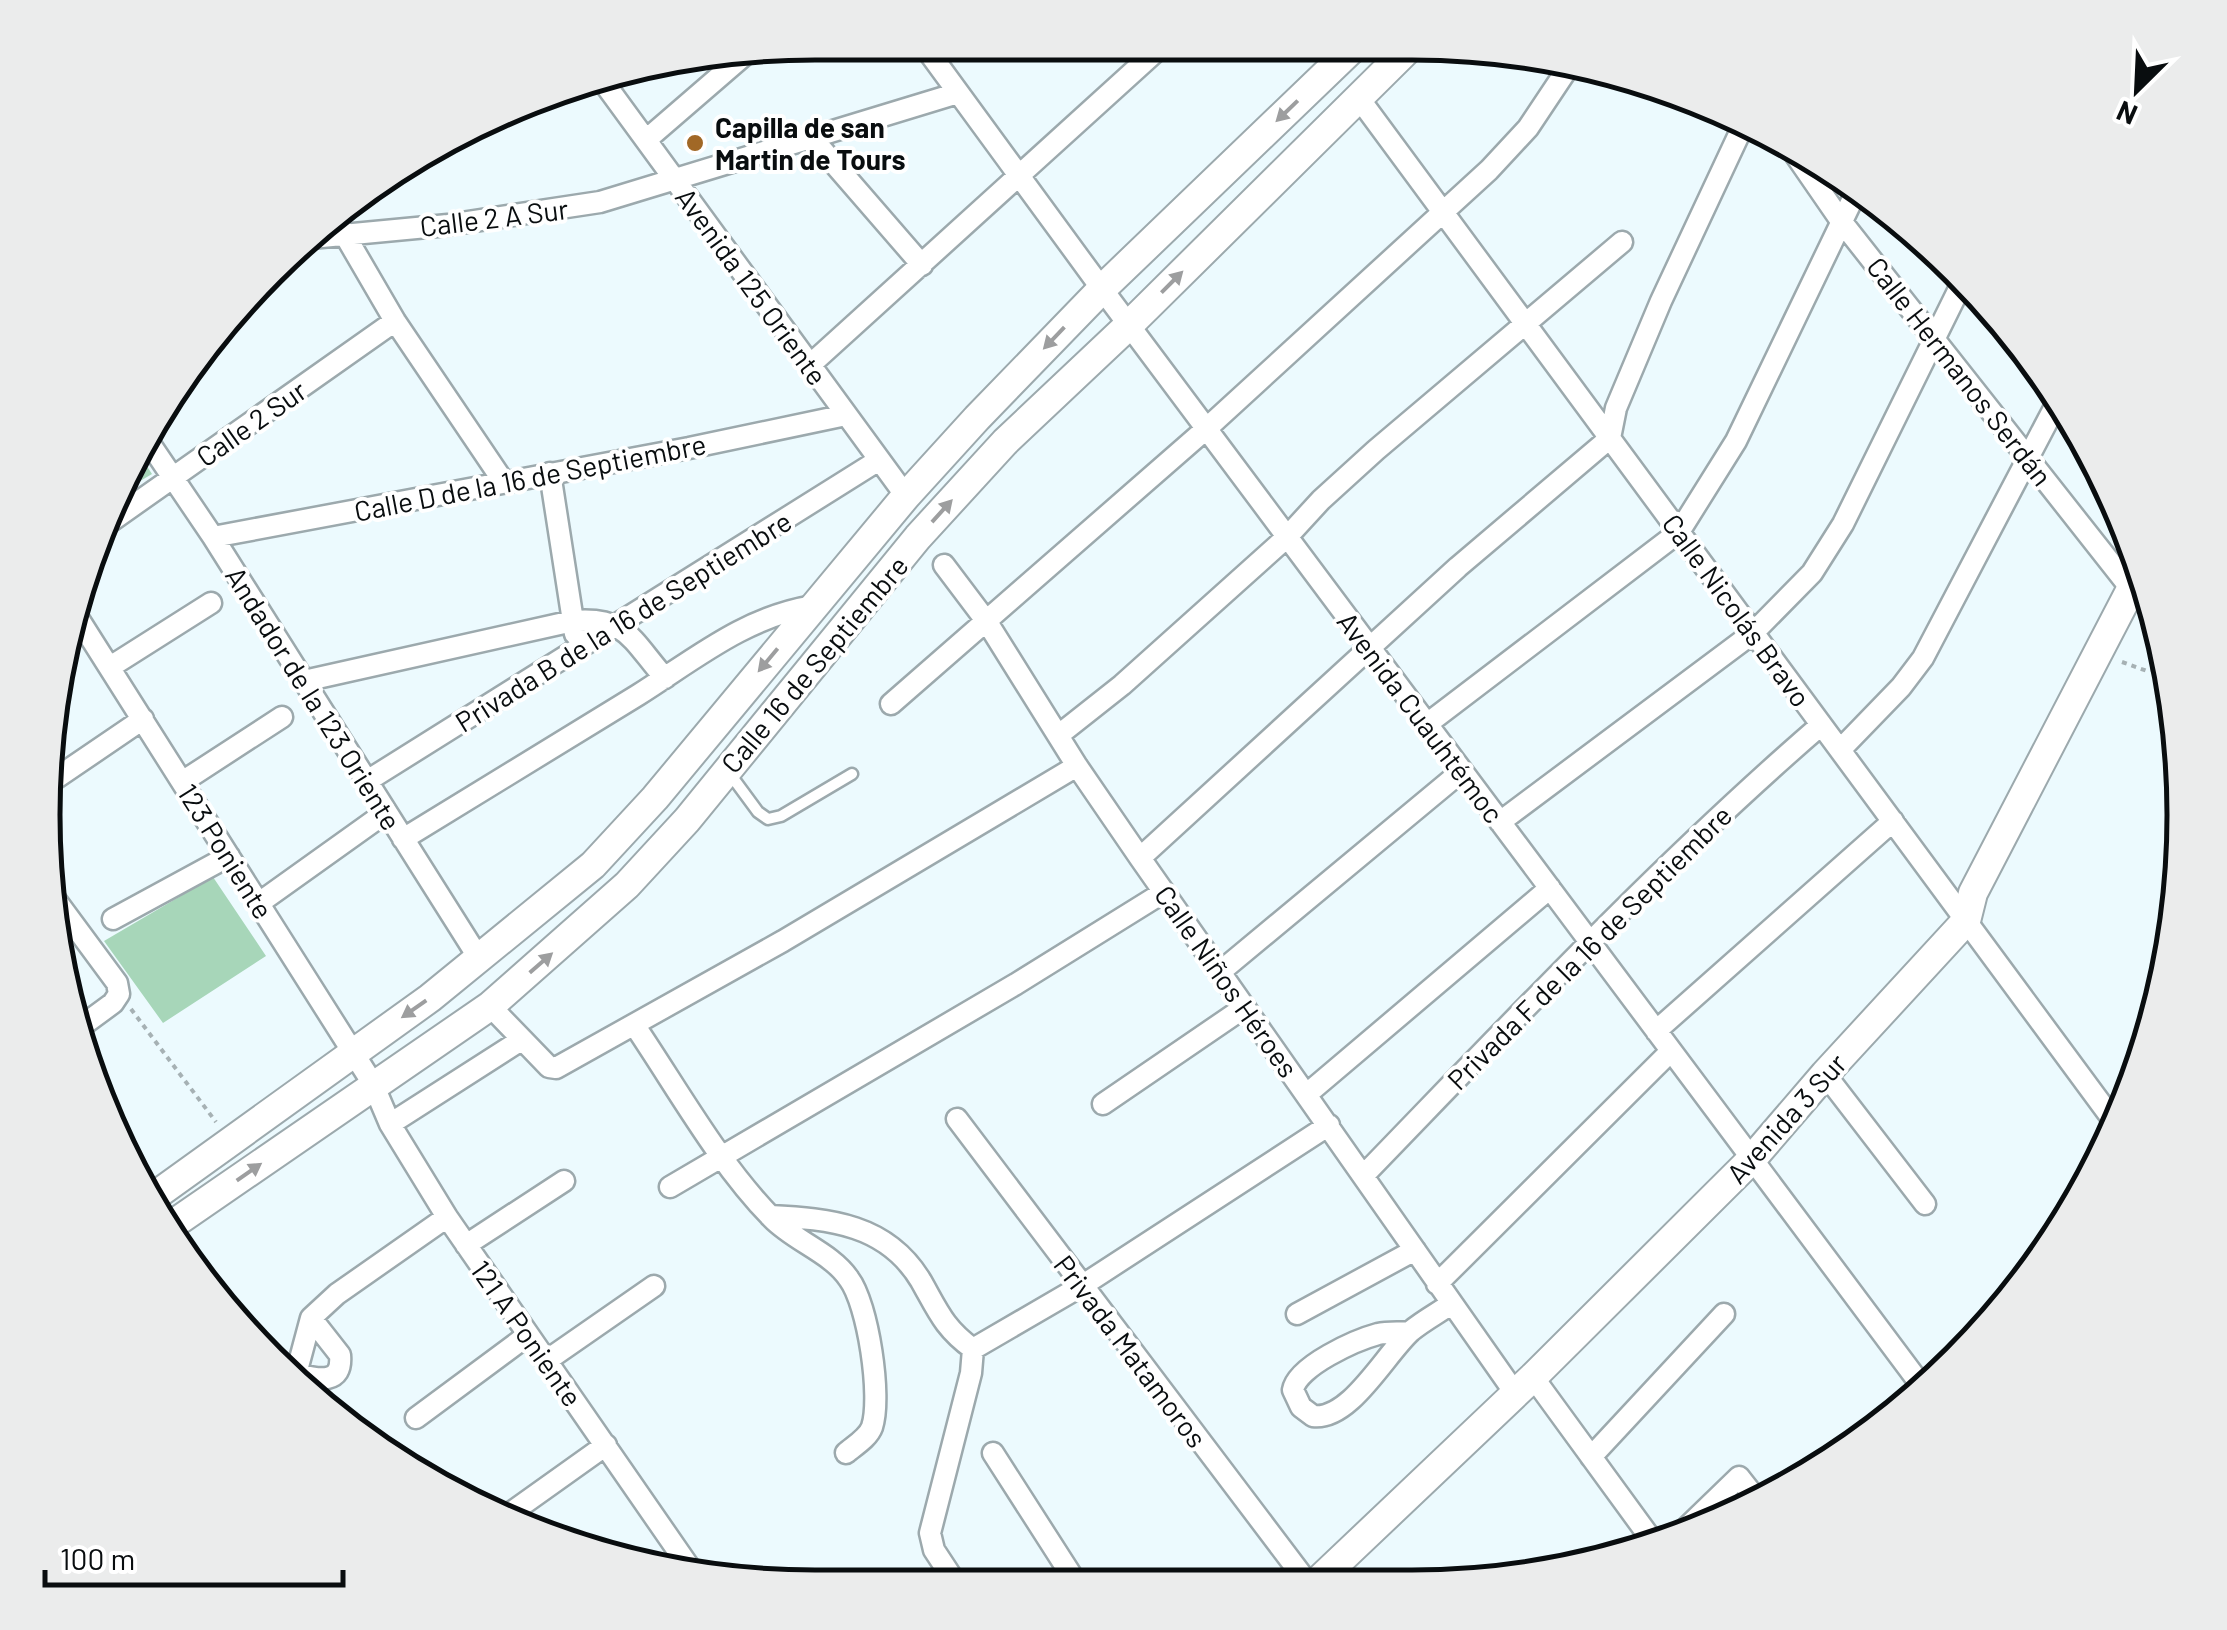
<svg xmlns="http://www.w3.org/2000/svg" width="2227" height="1630" font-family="Barlow,sans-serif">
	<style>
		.green { fill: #a7d6b9 }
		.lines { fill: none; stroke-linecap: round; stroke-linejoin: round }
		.lane-casing { stroke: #9ca9ad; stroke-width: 15 }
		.street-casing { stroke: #9ca9ad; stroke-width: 25 }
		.secondary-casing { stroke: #9ca9ad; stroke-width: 32 }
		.path { stroke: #a6b1b4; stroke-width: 4; stroke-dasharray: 5 5; stroke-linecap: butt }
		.lane { stroke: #fff; stroke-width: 10 }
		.street { stroke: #fff; stroke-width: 20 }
		.secondary { stroke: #fff; stroke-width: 28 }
		.oneway { fill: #9d9e9f }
		.poi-dot { fill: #a16826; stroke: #fff; stroke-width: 4 }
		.labels { text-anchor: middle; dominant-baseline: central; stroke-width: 8; stroke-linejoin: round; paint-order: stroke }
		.poi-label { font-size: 28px; font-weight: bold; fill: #090d0f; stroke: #fff; text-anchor: start }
		.street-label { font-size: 28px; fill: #090d0f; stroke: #fff }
		.rim { fill: none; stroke: #090d0f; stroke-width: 5 }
	</style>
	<rect width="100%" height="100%" fill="#ecfafe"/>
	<path class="green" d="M137,451L152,474L115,496L122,474Z
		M213,877L266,956L163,1023L104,941Z"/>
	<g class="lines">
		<g class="lane-casing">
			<path id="lane" d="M730,774L758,812L768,819L781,816L852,774"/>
		</g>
		<g class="street-casing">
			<path id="street" d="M922,43L1102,289L1924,1389
				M1318,44L1335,65
				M599,76L906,496
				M1358,97L2116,1124
				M811,137L922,265
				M646,140L749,51
				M1792,150L1841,221L2132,590
				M335,218L395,321L503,481
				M311,238L448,225L600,202L958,93
				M810,365L1165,43
				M146,438L213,537L480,960
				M550,473L575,634
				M107,524L395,321
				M213,537L689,448L846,415
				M944,565L987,622L1077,766L1140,858L1515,1393
				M78,618L373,1084L390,1124L447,1217L694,1574
				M110,667L211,603
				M304,681L573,621C627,616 632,641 665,678
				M891,704L1206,429L1489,170L1528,128L1572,62
				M1427,724L1679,532L1736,441L1858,188
				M1060,734L1122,685L1287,537L1321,500L1376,450L1622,242
				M1840,750L1901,687L1923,658L2059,399
				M367,781L879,460
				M182,782L282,717
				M49,783L143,719
				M1500,822L1753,633L1812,573L1843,524L1961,285
				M403,839C481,791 559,743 638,695C695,659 745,617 813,606
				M1140,858L1458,567L1610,438L1616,408L1661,301L1742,128
				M49,891L117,983L119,994L113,1003L79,1028
				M259,903L385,813
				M113,919L229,856
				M1220,972L1462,771
				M490,1006L549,1067L556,1068L783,941L1077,766
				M635,1026C677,1088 719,1164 772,1218C794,1241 832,1253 849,1279C868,1304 882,1397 872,1427C868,1438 854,1446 846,1453
				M1656,1031L1893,821
				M1825,1074L1925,1204
				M1307,1094L1550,888
				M1103,1104L1245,1007
				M957,1119L1307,1582
				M390,1124L521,1040
				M1364,1175C1513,1021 1659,865 1821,725
				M670,1187L1016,984L1164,892
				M770,1216C830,1219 887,1224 921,1281C938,1311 944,1328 973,1349L971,1373L930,1533L934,1550L957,1585
				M466,1245L564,1181
				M1437,1284L1671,1051
				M1297,1314L1415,1250
				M311,1318L340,1355C343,1386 317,1379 296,1374L311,1318L337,1294L447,1217
				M1982,1327L1998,1317
				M1410,1332C1399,1333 1388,1332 1378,1334C1356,1340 1297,1366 1293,1390L1301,1407L1313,1416C1350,1421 1386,1353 1411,1331C1423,1321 1438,1313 1451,1304
				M973,1349L1083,1285L1329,1125
				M546,1361L654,1286
				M1533,1377L1654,1543
				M416,1418L528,1335
				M993,1453L1077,1584
				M1591,1457L1724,1314
				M505,1517L606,1445
				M1678,1536L1739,1477L1757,1500
				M868,1585L872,1582"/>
		</g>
		<g class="secondary-casing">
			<path id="secondary" d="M152,1198L430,998L593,865L655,798L906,496L977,418L1102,289L1357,44
				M169,1227L490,1006L627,885L687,820L918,537L1005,442L1129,325L1413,44
				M1317,1582L1533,1377L1752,1159L1825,1074L1966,921L1973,893L2141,570"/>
		</g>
		<path class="path" d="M2122,662L2147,671L2167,666
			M2156,669L2164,649
			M131,1009L216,1122"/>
		<use href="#lane" class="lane"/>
		<use href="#street" class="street"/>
		<use href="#secondary" class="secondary"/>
	</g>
	<defs><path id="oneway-solid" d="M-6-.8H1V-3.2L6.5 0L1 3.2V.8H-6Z" transform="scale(2.5)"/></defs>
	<g class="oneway">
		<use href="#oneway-solid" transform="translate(1287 111) rotate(136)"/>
		<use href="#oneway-solid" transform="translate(1172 282) rotate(-45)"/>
		<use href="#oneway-solid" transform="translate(1054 338) rotate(134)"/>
		<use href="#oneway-solid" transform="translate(942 511) rotate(-48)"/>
		<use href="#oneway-solid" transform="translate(768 660) rotate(130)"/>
		<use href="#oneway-solid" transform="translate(541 963) rotate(-41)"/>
		<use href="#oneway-solid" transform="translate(414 1009) rotate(145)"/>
		<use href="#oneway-solid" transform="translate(249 1172) rotate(-35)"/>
	</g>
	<circle class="poi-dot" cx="695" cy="143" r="10"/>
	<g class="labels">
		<g class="poi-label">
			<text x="715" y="127">Capilla de san<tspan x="715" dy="32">Martin de Tours</tspan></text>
		</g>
		<g class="street-label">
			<text transform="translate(494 217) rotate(-7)">Calle 2 A Sur</text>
			<text transform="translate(752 286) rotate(54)">Avenida 125 Oriente</text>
			<text transform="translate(1960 371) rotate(52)">Calle Hermanos Serdán</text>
			<text transform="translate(251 423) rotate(-35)">Calle 2 Sur</text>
			<text transform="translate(530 477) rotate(-11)">Calle D de la 16 de Septiembre</text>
			<text transform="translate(1737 610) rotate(54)">Calle Nicolás Bravo</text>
			<text transform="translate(623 621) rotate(-32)">Privada B de la 16 de Septiembre</text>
			<text transform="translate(814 664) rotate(-50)">Calle 16 de Septiembre</text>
			<text transform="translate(314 698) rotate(58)">Andador de la 123 Oriente</text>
			<text transform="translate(1421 717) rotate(53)">Avenida Cuauhtémoc</text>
			<text transform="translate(226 851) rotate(58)">123 Poniente</text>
			<text transform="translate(1589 947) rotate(-45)">Privada F de la 16 de Septiembre</text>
			<text transform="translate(1227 981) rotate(55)">Calle Niños Héroes</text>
			<text transform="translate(1786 1118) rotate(-48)">Avenida 3 Sur</text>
			<text transform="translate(527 1333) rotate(55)">121 A Poniente</text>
			<text transform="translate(1131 1351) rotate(53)">Privada Matamoros</text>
		</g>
	</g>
	<path d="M0 0H2227V1630H0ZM815 60H1412A755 755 0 0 1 2167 815V815A755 755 0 0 1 1412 1570H815A755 755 0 0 1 60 815V815A755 755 0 0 1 815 60Z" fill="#ebecec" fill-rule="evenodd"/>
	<path class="rim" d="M815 60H1412A755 755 0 0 1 2167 815V815A755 755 0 0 1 1412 1570H815A755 755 0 0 1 60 815V815A755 755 0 0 1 815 60Z"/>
	<g transform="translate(2137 90) rotate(204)" stroke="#ffffff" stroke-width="8" paint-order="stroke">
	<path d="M0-8L18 38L0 25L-18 38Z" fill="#090d0f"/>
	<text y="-15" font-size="28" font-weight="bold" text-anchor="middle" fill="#090d0f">N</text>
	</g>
	<path d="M45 1570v15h298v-15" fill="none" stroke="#090d0f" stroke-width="5"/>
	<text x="60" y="1570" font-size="30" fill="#090d0f" stroke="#ffffff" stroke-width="8" paint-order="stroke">100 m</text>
</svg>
